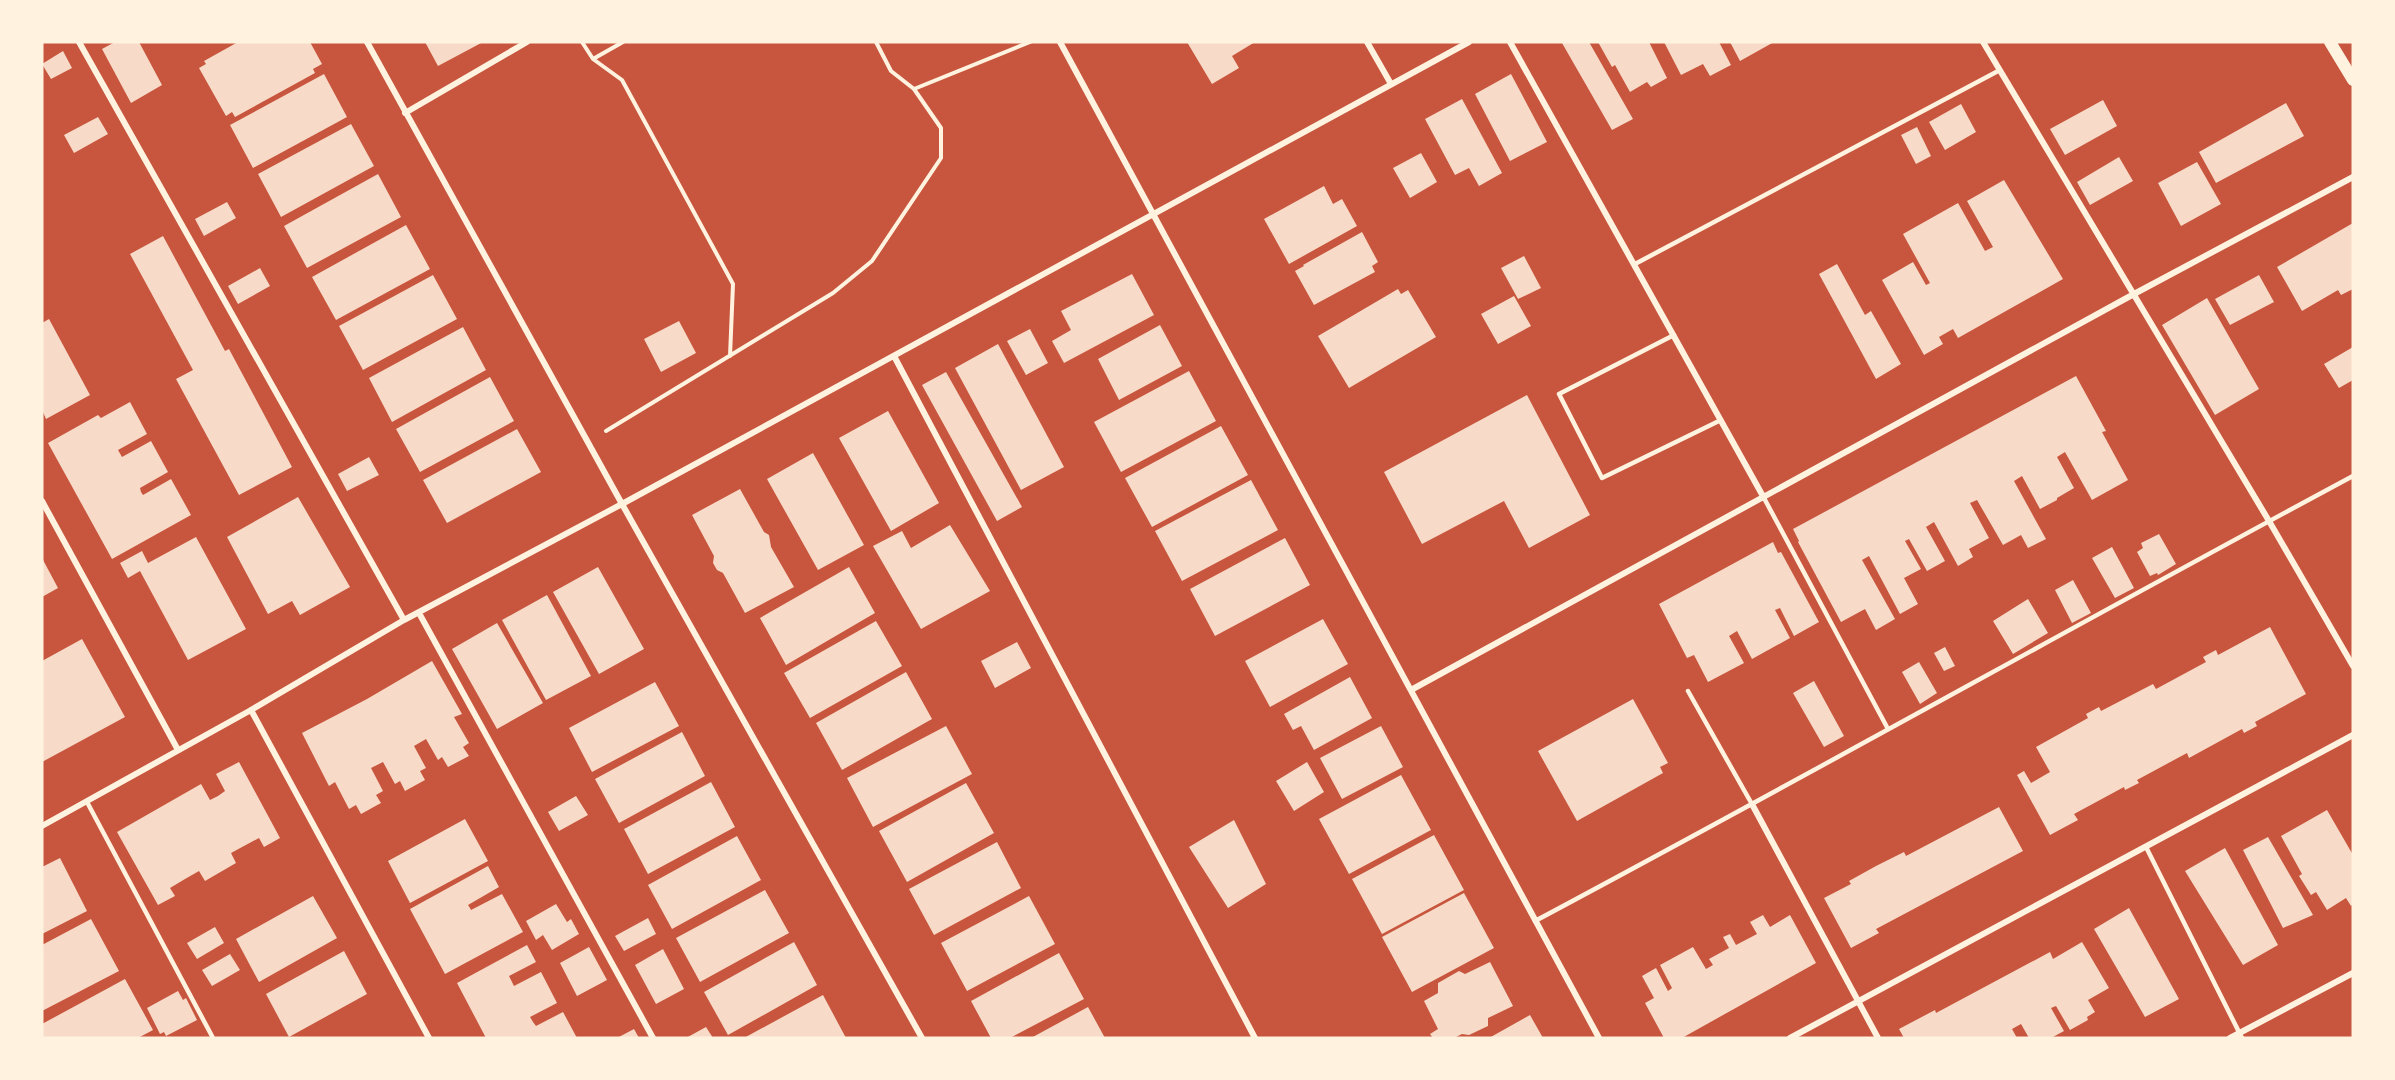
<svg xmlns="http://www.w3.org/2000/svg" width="2395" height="1080" font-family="Cabin,sans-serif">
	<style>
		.building { fill: #f7dbc8 }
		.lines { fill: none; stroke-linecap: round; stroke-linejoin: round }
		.path { stroke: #fff3e0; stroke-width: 4 }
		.service { stroke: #fff3e0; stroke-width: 4.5 }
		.minor { stroke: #fff3e0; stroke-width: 6 }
		.secondary { stroke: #fff3e0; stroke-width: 12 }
	</style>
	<rect width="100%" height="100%" fill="#c8553d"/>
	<path class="building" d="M115,42H139L162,85L131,103L102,49Z
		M238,42H310L322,64L313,69L315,73L235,117L232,112L226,116L199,68L206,64L204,61Z
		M425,42H483L438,66Z
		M1187,42H1255L1232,56L1239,68L1212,84Z
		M1564,42H1589L1633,119L1612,130L1562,43Z
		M1598,42H1649L1667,78L1651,87L1647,82L1630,92L1615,65L1612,67Z
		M1664,42H1719L1731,65L1710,76L1703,64L1681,75Z
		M1730,42H1774L1740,61Z
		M63,51L72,68L51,79L42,64Z
		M324,74L347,117L253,168L230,125Z
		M1511,74L1547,142L1510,161L1475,94Z
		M1462,99L1502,173L1479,186L1469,168L1455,175L1425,119Z
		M2103,100L2117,126L2065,155L2050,129Z
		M2286,103L2304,136L2216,183L2199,152Z
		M1961,104L1976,132L1945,150L1929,122Z
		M98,117L108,134L74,153L64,135Z
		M351,124L374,166L281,217L258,174Z
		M1917,127L1931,156L1916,164L1901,135Z
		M1421,153L1437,182L1410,198L1393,168Z
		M2119,157L2133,181L2090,205L2077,182Z
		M2197,162L2221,204L2181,226L2158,183Z
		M378,174L401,217L307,268L284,226Z
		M2004,180L2063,279L1958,338L1953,329L1939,337L1943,344L1924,355L1882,280L1913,262L1926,285L1930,283L1903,234L1958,203L1985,251L1993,247L1967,201Z
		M1324,186L1333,204L1342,199L1357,226L1289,264L1264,219Z
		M227,202L236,218L204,236L195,219Z
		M2353,223V289L2341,295L2338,290L2302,311L2277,267Z
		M406,225L430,269L336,320L312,277Z
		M1362,232L1378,262L1372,266L1375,272L1314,305L1295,271L1304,266L1303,265Z
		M163,236L225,351L229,349L292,467L239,495L176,379L193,370L130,254Z
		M1524,256L1541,288L1518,299L1501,268Z
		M1837,264L1865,315L1871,311L1901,364L1876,379L1819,274Z
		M260,268L270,286L238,304L228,286Z
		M1132,274L1154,315L1064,363L1052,341L1071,330L1061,311Z
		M433,275L457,319L363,370L339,326Z
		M2259,275L2274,302L2230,325L2215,299Z
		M1398,289L1401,294L1408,290L1436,337L1349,388L1318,336Z
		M1514,296L1531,326L1498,344L1481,314Z
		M2207,298L2259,389L2215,415L2162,325Z
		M49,319L90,395L46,419L42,410V323Z
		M679,321L696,353L661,372L644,339Z
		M1160,325L1182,366L1119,400L1098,359Z
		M463,327L486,370L392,422L369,378Z
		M1030,329L1048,363L1026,375L1007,341Z
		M998,344L1064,467L1021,490L955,368Z
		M2353,347V380L2339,388L2324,364Z
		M1189,371L1216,421L1121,472L1094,422Z
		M946,372L1022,507L997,521L922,385Z
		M2076,376L2106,431L2102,432L2128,480L2092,500L2065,452L2057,457L2074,488L2057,498V500L2040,509L2022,476L2014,481L2046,539L2028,548L2021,535L2003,545L1977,500L1970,503L1989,538L1969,549L1973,557L1958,566L1934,522L1926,527L1945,561L1927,571L1909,539L1905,541L1921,569L1904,578L1918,604L1900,614L1869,556L1862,560L1895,619L1876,630L1865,609L1841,622L1798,542L1799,541L1793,529Z
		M490,377L514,421L420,472L396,429Z
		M1527,395L1590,515L1529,548L1504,501L1422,544L1384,472Z
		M130,402L147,434L118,450L122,457L151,441L168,472L140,488L141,492L143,495L171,479L191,515L112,559L48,443L98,415L101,418Z
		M888,411L939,503L891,531L839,438Z
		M1221,426L1248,475L1152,527L1125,478Z
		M517,429L541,472L447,523L423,480Z
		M813,453L864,545L818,570L767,479Z
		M369,457L379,475L347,491L338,474Z
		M1251,480L1278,530L1182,581L1155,531Z
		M740,489L764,532L769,535L771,547L794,587L745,613L723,573L717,570L713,563L714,556L692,515Z
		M298,497L350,587L300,615L292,601L268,614L227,537Z
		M950,525L990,591L921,629L873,546L902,531L911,548Z
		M2159,534L2176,564L2158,575L2157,573L2150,576L2137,552L2143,548L2141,543Z
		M196,537L246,629L188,660L140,571L128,578L120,563L142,551L148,563Z
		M1285,538L1310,585L1215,636L1190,589Z
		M1773,542L1778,553L1781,552L1819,622L1794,636L1780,608L1775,610L1790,638L1752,659L1737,631L1729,636L1744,663L1708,682L1694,655L1687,658L1659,604Z
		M2112,547L2134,588L2115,598L2092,558Z
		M42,558L58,588L42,597Z
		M598,567L644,649L599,674L553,592Z
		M849,567L875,613L786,665L760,618Z
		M2073,580L2091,613L2072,623L2055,590Z
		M547,595L591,676L546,700L502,620Z
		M2028,599L2048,633L2013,654L1993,621Z
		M1323,619L1348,664L1270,707L1245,661Z
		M876,621L902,666L810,718L784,673Z
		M497,623L543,703L497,729L452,649Z
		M2270,627L2306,694L2255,722L2257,726L2244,733L2242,729L2189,758L2187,753L2137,780L2139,783L2125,790L2124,787L2074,814L2078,820L2050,835L2017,775L2024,771L2031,783L2050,772L2036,747L2088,718L2086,714L2099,707L2101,711L2153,684L2156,689L2206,662L2203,657L2216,650L2218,655Z
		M82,639L125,717L42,762V661Z
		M1017,642L1031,668L995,688L981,661Z
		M1945,647L1955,666L1944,671L1934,653Z
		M432,661L462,714L454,717L469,743L463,747L469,756L448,767L442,757L438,760L426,739L414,746L426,768L420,771L425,780L405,791L400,781L395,784L383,762L371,768L383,791L376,795L381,803L361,814L356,805L349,809L335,782L329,786L302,733L367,699Z
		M1919,662L1937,693L1920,704L1902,672Z
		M906,672L932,719L842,770L816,723Z
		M1350,677L1372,718L1314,750L1301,726L1293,730L1284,714Z
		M1814,681L1844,736L1824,747L1793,693Z
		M655,682L679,726L592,772L569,728Z
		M1633,699L1668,763L1660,767L1663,773L1577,821L1538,751Z
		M946,726L972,774L873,827L847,778Z
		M1381,726L1403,767L1342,799L1320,758Z
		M682,732L705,776L619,823L595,779Z
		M239,762L280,838L264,847L259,838L231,853L236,863L205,881L199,871L185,879L170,888L175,896L158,905L117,832L201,784L210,800L218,796L225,791L216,774Z
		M1307,762L1324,792L1294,811L1276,781Z
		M1401,775L1431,830L1349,874L1319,819Z
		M711,782L735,827L648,874L624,829Z
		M966,783L994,833L907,882L879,831Z
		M576,796L588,815L559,831L548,812Z
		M1999,807L2023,851L1876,929L1879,933L1851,948L1824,898L1851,884L1849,881L1876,866L1904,852L1906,856Z
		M2327,810L2353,855V904L2351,906L2346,898L2327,910L2316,892L2311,895L2299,876L2302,874L2281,836Z
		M465,819L488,861L410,903L388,861Z
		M1234,820L1266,884L1228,908L1189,847Z
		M1434,835L1464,890L1382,934L1352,879Z
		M737,836L761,880L672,929L648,885Z
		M2268,837L2313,915L2283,928L2243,850Z
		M997,842L1021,888L934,935L909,889Z
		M2225,848L2278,945L2243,965L2185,871Z
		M60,858L87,911L42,934V867Z
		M488,866L499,887L468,905L470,908L471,910L502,894L523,932L445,974L410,909Z
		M765,890L789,933L700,982L676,938Z
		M1464,893L1494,948L1412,992L1382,937Z
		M313,896L337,938L259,982L236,939Z
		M1029,896L1055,944L967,991L941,943Z
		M556,904L567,922L571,919L579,934L552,950L543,935L536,940L526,921Z
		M2129,908L2179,999L2145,1017L2094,929Z
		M1763,915L1770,927L1790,915L1816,963L1682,1038H1664L1645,1003L1654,998L1642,976L1656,968L1668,991L1672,988L1660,965L1693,947L1706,969L1713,965L1709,959L1729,948L1723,937L1730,934L1736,945L1757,934L1750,922Z
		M648,918L656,934L624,951L615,936Z
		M91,919L119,971L42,1011V945Z
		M215,927L224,943L197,959L187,943Z
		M794,942L817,985L728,1035L704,992Z
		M2082,942L2109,988L2088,1000L2095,1012L2087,1017L2088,1020L2070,1030L2056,1006L2051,1008L2064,1031L2051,1038H2029L2021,1024L2012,1029L2017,1038H1904L1899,1029L1935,1010L1936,1013L2050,952L2053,959Z
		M527,945L536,962L509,976L514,986L541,972L557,1003L530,1017L533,1022L536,1026L563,1012L577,1038H486L457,983Z
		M589,947L607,980L577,996L560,963Z
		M663,949L684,989L656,1004L635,965Z
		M344,951L367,994L289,1037L266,994Z
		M1059,953L1084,999L1010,1038H991L971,1001Z
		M230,954L240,970L212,986L202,970Z
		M1490,962L1513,1006L1488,1018V1026L1469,1035L1462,1034L1454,1038H1433L1430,1034L1438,1029L1424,1001L1438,993V983L1459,971L1465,974Z
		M125,979L153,1030L138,1038H42V1024Z
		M178,991L183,1000L186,998L197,1020L166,1036L164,1032L160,1034L147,1008Z
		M823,995L846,1038H744Z
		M1088,1007L1105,1038H1031Z
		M1530,1015L1543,1038H1489Z
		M706,1027L713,1038H686Z
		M634,1029L639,1038H617Z"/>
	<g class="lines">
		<path class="path" d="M582,42L593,59L623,42
			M593,59L622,80L733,284L730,356
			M914,89L1030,42
			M606,431L833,293L872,261L941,158V128L914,89L891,71L876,42"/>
		<path class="service" d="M1635,264L2000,70
			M1674,335L1559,394L1602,478L1721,420
			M1764,498L1888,729
			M1688,691L1753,806
			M87,802L213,1038
			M2146,847L2242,1038
			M1535,921C1809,775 2079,623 2353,476"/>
		<path class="minor" d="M79,42L404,620
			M367,42L622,504L922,1038
			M1060,42L1599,1038
			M1367,42L1391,84
			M1510,42L1764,498
			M1983,42L2269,521L2353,666
			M405,113L527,42
			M894,356L1255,1038
			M42,501L178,750
			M419,613L653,1038
			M1411,690L2134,294L2353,177
			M251,710L429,1038
			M1753,806L1878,1038
			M42,826L251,710L404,620L622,504L1469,42
			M1790,1038L2353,735
			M2230,1038L2353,973"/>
		<path class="secondary" d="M2330,42L2353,80"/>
	</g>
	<rect width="2395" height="1080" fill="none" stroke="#fff3e0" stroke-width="87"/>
</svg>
